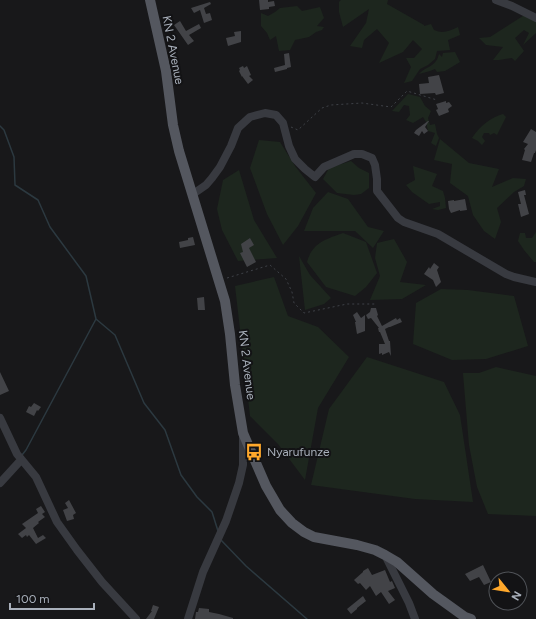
<svg xmlns="http://www.w3.org/2000/svg" width="536" height="619" font-family="Figtree,sans-serif">
	<style>
		.green { fill: #1d261e }
		.lines { fill: none; stroke-linecap: round; stroke-linejoin: round }
		.stream { stroke: #2c3940; stroke-width: 1.5 }
		.building { fill: #424347 }
		.path { stroke: #3e4147; stroke-width: 1; stroke-dasharray: 2 3; stroke-linecap: butt }
		.minor { stroke: #383a40; stroke-width: 8 }
		.major { stroke: #54575f; stroke-width: 10 }
		.labels { text-anchor: middle; dominant-baseline: central; stroke-width: 4; stroke-linejoin: round; paint-order: stroke }
		.street-label { font-size: 12px; fill: #a9b0bb; stroke: #131315 }
		.poi-label { font-size: 12px; fill: #a9b0bb; stroke: #131315; text-anchor: start }
	</style>
	<rect width="100%" height="100%" fill="#18181a"/>
	<path class="green" d="M341,0H388L387,4L424,25V26L431,24L434,30C443,34 449,31 458,27L460,35L448,40L450,50L437,51L435,59L428,65L420,69L412,81L404,83L411,67L406,58H414L422,49L413,40L403,52L379,63L389,43L377,29L364,40L362,48L350,46L366,23L369,9L343,27L339,12V2Z
		M297,6L302,11L320,7L324,18L317,26L324,27L322,30L316,32L309,37L295,40L290,50L279,51L276,36L270,40L267,33L261,26V13L268,16L275,12L280,8Z
		M526,14L536,18V33L523,45L529,33L524,30L515,38L524,51L515,61L512,58L499,60H493L503,47L486,45L479,38L490,37Z
		M455,52L460,62L445,71L437,72L435,69L430,71L419,74C424,68 432,67 436,61C438,59 438,56 439,54L442,57L443,53Z
		M408,94L420,97L425,106L431,111L428,118L430,125L435,124L437,134L439,138L436,146L431,143L435,133L428,131L426,122L423,117L413,123L406,120L410,115L409,106L404,105L399,112L392,111Z
		M503,114L506,117L497,135L494,133L490,135L489,133H484L482,137L485,141L482,145L478,141L472,138C479,127 491,117 503,114Z
		M440,139L469,163L499,169L492,187L513,178L526,179L524,186L514,192L497,208L501,222L495,239L484,231L473,215L468,196L450,183L452,164L434,160Z
		M259,140L280,142L295,166L316,193L298,226L283,245L267,214L250,168Z
		M351,161L359,168L369,173V188L361,194L354,195L337,193L323,179L329,168Z
		M413,166L437,174L432,186L443,191L445,198L446,208L438,210L432,209L440,206V202L429,204L412,192L406,185L415,180Z
		M239,170L254,220L277,258L238,261L222,230L217,209L223,180Z
		M328,192L348,199L368,227L384,231L373,248L355,231H304L313,208Z
		M536,232V262H534L524,250L518,241L520,233H525L526,238H532Z
		M343,233L366,242L377,273L366,287L355,296L326,287L307,262C312,243 326,239 343,233Z
		M394,239L407,262L400,282L426,285L402,299L370,300L380,276L375,258L377,243Z
		M299,256L310,275L331,298L324,304L305,310Z
		M274,277L288,316L318,327L349,357L318,408L305,480L278,444L250,416L235,286Z
		M441,289L468,290L514,296L528,346L486,359L452,360L413,344L416,303Z
		M367,357L444,382L460,415L473,502L415,499L311,485L329,409Z
		M496,367L536,376V516L488,514L477,487L469,445L463,373H479Z"/>
	<g class="lines">
		<path class="stream" d="M0,126L4,130L14,157L15,185L38,200L50,227L86,276L96,319L26,450L22,455
			M96,319L115,335L144,403L165,430L181,475L197,497L212,512L218,531
			M220,539L246,566L307,619"/>
	</g>
	<path class="building" d="M259,0H268V2L274,1L275,6L269,7V9L260,10Z
		M210,2L211,4L204,8L206,14L210,13L212,20L204,23L200,10L194,13L191,8Z
		M180,21L186,31L199,24L201,28L189,35L194,41L188,45L174,25Z
		M241,31V42L228,46L226,38L235,36L234,32Z
		M289,53L291,67L287,68V69L275,72L274,68L285,65L284,54Z
		M243,66L244,68L247,66L251,75L249,76L253,80L248,84L242,76V77L239,71L240,70L239,68Z
		M439,75L444,93L436,95L435,93L420,94L419,84L429,83L428,77Z
		M446,101V103L449,102L452,106L448,109L449,112L439,116L436,110L438,109L436,104Z
		M428,121H429L425,127L428,131L424,134L422,131L419,136L414,133L416,130Z
		M531,129L536,132V150L535,153H534L531,162L522,160L525,150L524,149L528,144L523,142Z
		M525,190L526,195H524L529,214L521,217L518,204H521L518,192Z
		M465,199L467,210L460,211V210L451,213L449,209L448,201L454,200V201Z
		M193,237L195,245L180,248L179,242L188,240V238Z
		M250,238L254,245L249,248L256,262L247,267L240,253L243,252L241,244Z
		M434,263L439,267L437,270L441,282L436,287L433,280L424,274L429,267L430,269Z
		M204,297L205,310H198L197,298Z
		M371,308H376L378,315L377,316L382,326L396,318L397,320L400,318L402,322L390,327H389L385,329L389,341H390L391,356L389,352L382,355V353L379,354V344H385L380,332H379L378,328H379L371,318L368,319L366,315L370,312Z
		M357,312L361,318L365,315V331L357,334L355,322H356L353,315Z
		M0,372L9,391L0,395Z
		M34,403L41,407L38,411L37,410L34,416L26,412L29,406L31,407Z
		M69,500L76,513L73,515L74,519L67,521L63,510L68,508L65,503Z
		M41,506L45,512L42,514L45,517L38,522L39,523L33,528L38,538L43,535L46,538L36,544L29,535L27,537L26,535L22,538L18,534L26,528L22,524L38,513L36,509Z
		M483,565L491,582L484,585L479,577L470,581L465,574Z
		M368,568L372,575L385,570L390,582L392,581L395,588L388,591L395,600L389,604L381,592L376,596L370,586L366,590L360,583L358,584L354,580L363,572V571Z
		M363,596L366,601L357,608V609L351,614L347,609Z
		M153,605L159,607L154,619H146L152,611H151Z
		M199,608L209,609V612L219,614L233,618V619H195L196,612H198Z"/>
	<g class="lines">
		<path class="path" d="M291,127L298,130L322,108L331,105L362,103L391,107L407,91L437,100
			M227,278L270,265L286,279L292,292L294,303L304,313L347,304H377"/>
		<path class="minor" d="M496,0L512,6L536,18
			M193,194L206,185L212,178L220,167L231,146L238,128L250,117L265,113L276,115L283,123L289,146L295,159L305,169L315,177L324,167L354,154H362L372,158L375,165L377,179V191L398,218L404,222L438,234L506,274L514,277L536,282
			M0,418L17,454L36,477L57,522L77,550L102,582L136,619
			M0,483L21,460
			M385,555L409,603L415,619
			M188,619L203,572L226,521L239,483L243,465V436"/>
		<path class="major" d="M150,0L166,71L173,125L179,151L225,301L230,334L235,385L243,433L266,486L280,510L292,523L304,532L314,537L357,545L375,550L385,555L397,562L433,594L465,617L471,619"/>
	</g>
	<defs>
		<g id="bus-bare" transform="scale(1.38)"><path d="M-5-6H5V4H4V6H2V4H-2V6H-4V4H-5ZM-3.5-4V0h7V-4ZM-3.5 1.2v1.5H-2V1.2ZM2 1.2v1.5H3.5V1.2Z" fill="#ffa82b" stroke="#131315" stroke-width="2.5" paint-order="stroke"/></g>
	</defs>
	<g fill-rule="evenodd">
		<use href="#bus-bare" x="254" y="452"/>
	</g>
	<g class="labels">
		<g class="street-label">
			<text transform="translate(173 50) rotate(79)">KN 2 Avenue</text>
			<text transform="translate(247 365) rotate(83)">KN 2 Avenue</text>
		</g>
		<g class="poi-label">
			<text x="267" y="452">Nyarufunze</text>
		</g>
	</g>
	<g transform="translate(508 591) rotate(120)"><circle r="19" fill="#131315" stroke="#4f5257"/>
	<path d="M0-3L7 15L0 10L-7 15Z" fill="#ffa82b"/>
	<text y="-6" font-size="11" font-weight="bold" text-anchor="middle" fill="#a9b0bb">N</text>
	</g>
	<path d="M10 603v6h84v-6" fill="none" stroke="#a9b0bb" stroke-width="2"/>
	<text x="16" y="603" font-size="12" fill="#a9b0bb" stroke="#131315" stroke-width="3" paint-order="stroke">100 m</text>
</svg>
